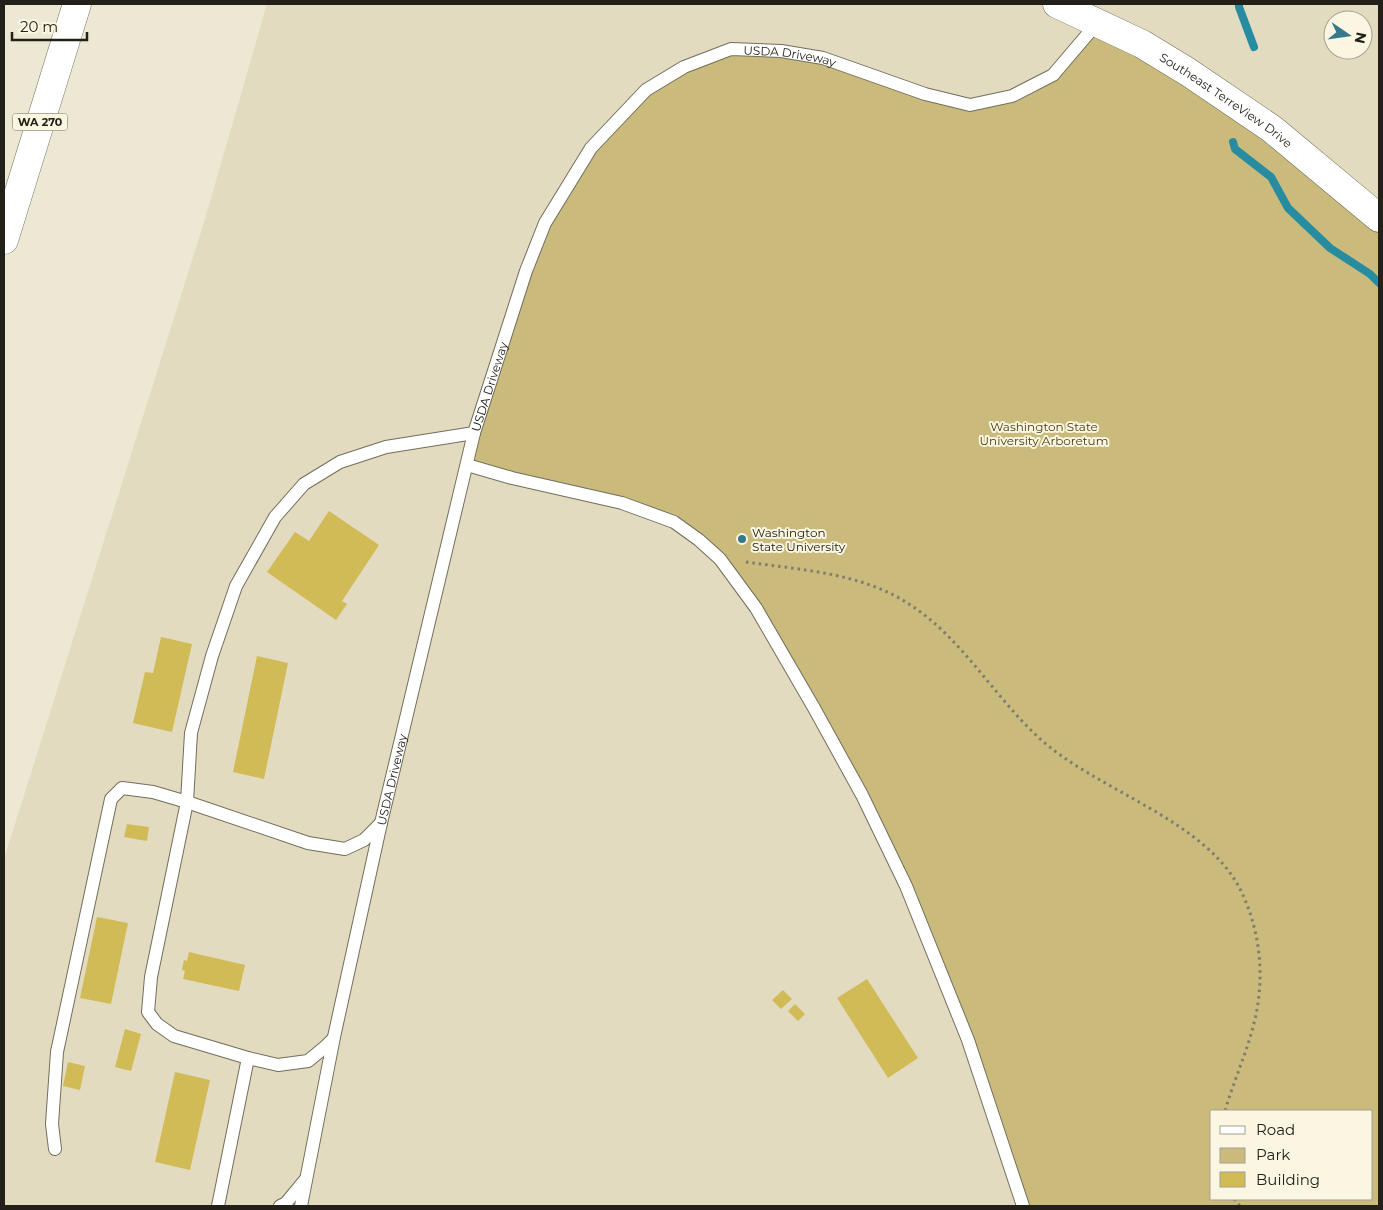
<svg xmlns="http://www.w3.org/2000/svg" width="1383" height="1210" font-family="Montserrat,sans-serif">
	<style>
		.built { fill: #e2dbc0; fill-rule: evenodd }
		.green { fill: #cabb7c; fill-rule: evenodd }
		.lines { fill: none; stroke-linecap: round; stroke-linejoin: round }
		.stream { stroke: #288ca0; stroke-width: 8 }
		.building { fill: #d1bb57 }
		.service-casing { stroke: #726e5c; stroke-width: 14 }
		.secondary-casing { stroke: #726e5c; stroke-width: 29 }
		.primary-casing { stroke: #726e5c; stroke-width: 29 }
		.path { stroke: #807c6e; stroke-width: 3; stroke-dasharray: 2.5 4; stroke-linecap: butt }
		.service { stroke: #fff; stroke-width: 12 }
		.secondary { stroke: #fff; stroke-width: 28 }
		.primary { stroke: #fff; stroke-width: 28 }
		.poi-dot { fill: #37798b; stroke: #faf6e1; stroke-width: 2 }
		.labels { text-anchor: middle; dominant-baseline: central; stroke-width: 4; stroke-linejoin: round; paint-order: stroke }
		.shield { fill: #faf6e1; stroke: #636054; stroke-width: 1 }
		.shield-label { font-size: 11px; font-weight: bold; fill: #222018 }
		.street-label { font-size: 12px; fill: #222018; stroke: #faf6e1 }
		.park-label { font-size: 12px; fill: #463d12; stroke: #faf6e1 }
		.poi-label { font-size: 12px; fill: #222018; stroke: #faf6e1; text-anchor: start }
	</style>
	<rect width="100%" height="100%" fill="#ede8d3"/>
	<path class="built" d="M267,4H1379V1206H4V859L205,219ZM1333,20H1363V50H1333ZM1212,1111H1372V1199H1212Z"/>
	<path class="green" d="M1098,22L1379,218V1206H1023L991,1105L862,795L720,559L674,522L467,465L526,271L569,182L646,90L731,49L781,51L970,105L1053,75ZM1212,1111H1372V1199H1212Z"/>
	<g class="lines">
		<path class="stream" d="M1239,4V7L1254,47
			M1233,142L1235,149L1271,177L1288,208L1330,248L1370,274L1379,283"/>
	</g>
	<path class="building" d="M329,511L379,545L342,601L347,604L336,620L267,572L295,532L309,541Z
		M161,637L192,644L172,732L133,723L145,672L153,673Z
		M257,656L288,663L264,779L233,772Z
		M127,824L149,827L147,841L124,837Z
		M97,917L128,923L111,1004L80,998Z
		M189,952L245,965L239,991L183,979L185,971L182,970L184,960L187,961Z
		M867,979L918,1058L888,1078L837,998Z
		M783,990L792,999L781,1009L772,1000Z
		M795,1004L805,1014L798,1021L788,1011Z
		M125,1029L141,1034L131,1071L115,1067Z
		M68,1062L85,1066L80,1090L63,1086Z
		M175,1072L210,1080L190,1170L155,1162Z"/>
	<g class="lines">
		<g class="service-casing">
			<g id="service">
				<path d="M467,465L512,478L622,503L674,522L699,540L720,559L756,608L814,708L862,795L906,886L968,1040L1023,1206"/>
				<path d="M333,1039L325,1047L308,1061L278,1065L248,1058L174,1036L157,1024L148,1012L151,977L187,802L191,733L212,656L236,586L275,517L304,484L340,462L386,447L474,433"/>
				<path d="M55,1149L52,1124L57,1052L111,799L122,788L153,792L187,802L308,843L345,849L364,840L381,823"/>
				<path d="M218,1206L248,1058"/>
				<path d="M280,1206L286,1203L305,1180"/>
				<path id="s1" d="M301,1206L334,1037L381,823L474,433L526,271L545,223L591,148L646,90L684,67L731,49L781,51L823,58L925,94L970,105L1012,96L1053,75L1098,22"/>
			</g>
		</g>
		<g class="secondary-casing">
			<g id="secondary">
				<path id="s2" d="M1057,4L1142,44L1188,72L1272,129L1379,218"/>
			</g>
		</g>
		<g class="primary-casing">
			<path id="primary" d="M4,240L77,4"/>
		</g>
		<path class="path" d="M746,562C802,570 864,573 912,606C962,639 994,696 1038,737C1096,791 1206,819 1241,891C1260,930 1265,976 1255,1019C1248,1050 1234,1080 1225,1111
			M1234,1199L1240,1206"/>
		<use href="#service" class="service"/>
		<use href="#secondary" class="secondary"/>
		<use href="#primary" class="primary"/>
	</g>
	<circle class="poi-dot" cx="742" cy="539" r="5"/>
	<g class="labels">
		<rect class="shield" x="12.5" y="113.5" width="55" height="17" rx="4"/>
		<g class="shield-label">
			<text x="40" y="122">WA 270</text>
		</g>
		<g class="street-label">
			<text stroke="none"><textPath href="#s1" startOffset="1336">USDA Driveway</textPath></text>
			<text stroke="none"><textPath href="#s2" startOffset="195">Southeast TerreView Drive</textPath></text>
			<text stroke="none"><textPath href="#s1" startOffset="841">USDA Driveway</textPath></text>
			<text stroke="none"><textPath href="#s1" startOffset="436">USDA Driveway</textPath></text>
		</g>
		<g class="park-label">
			<text x="1044" y="426">Washington State<tspan x="1044" dy="14">University Arboretum</tspan></text>
		</g>
		<g class="poi-label">
			<text x="752" y="532">Washington<tspan x="752" dy="14">State University</tspan></text>
		</g>
	</g>
	<rect width="1383" height="1210" fill="none" stroke="#222018" stroke-width="10"/>
	<rect x="1210" y="1110" width="162" height="90" fill="#faf6e1" stroke="#a4a091"/>
	<rect x="1220" y="1126" width="25" height="8" fill="#ffffff" stroke="#a4a091"/>
	<text x="1256" y="1135" font-size="15" fill="#222018">Road</text>
	<rect x="1220" y="1148" width="25" height="15" fill="#cabb7c" stroke="#a4a091"/>
	<text x="1256" y="1160" font-size="15" fill="#222018">Park</text>
	<rect x="1220" y="1172" width="25" height="15" fill="#d1bb57" stroke="#a4a091"/>
	<text x="1256" y="1185" font-size="15" fill="#222018">Building</text>
	<g transform="translate(1348 35) rotate(103)"><circle r="24" fill="#faf6e1" stroke="#a4a091"/>
	<path d="M0-4L9 19L0 12L-9 19Z" fill="#37798b"/>
	<text y="-8" font-size="14" font-weight="bold" text-anchor="middle" fill="#222018">N</text>
	</g>
	<path d="M12 32v8h75v-8" fill="none" stroke="#222018" stroke-width="2.5"/>
	<text x="20" y="32" font-size="15" fill="#222018" stroke="#faf6e1" stroke-width="4" paint-order="stroke">20 m</text>
</svg>
